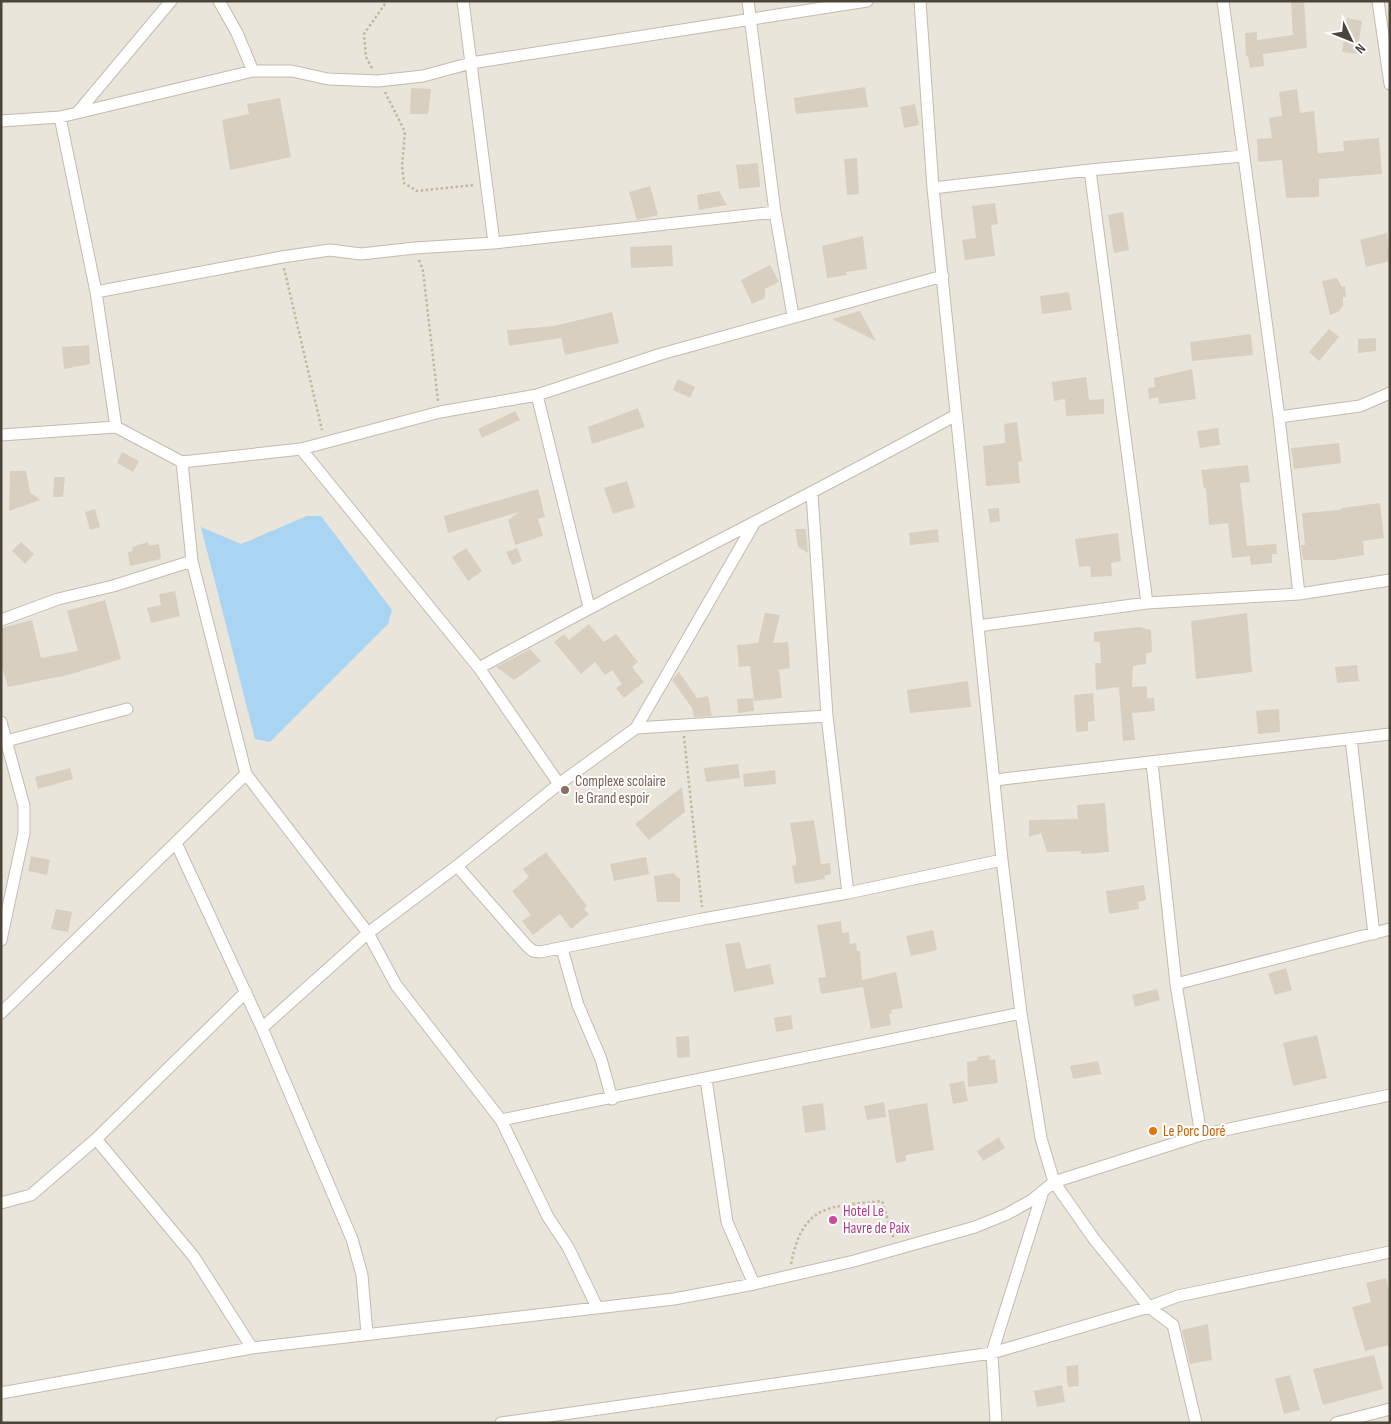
<svg xmlns="http://www.w3.org/2000/svg" width="1391" height="1424" font-family="'Sofia Sans Condensed',sans-serif">
	<style>
		.residential { fill: #eae5da }
		.water { fill: #a9d4f2 }
		.building { fill: #d8cfc1 }
		.lines { fill: none; stroke-linecap: round; stroke-linejoin: round }
		.street-casing { stroke: #c2bbae; stroke-width: 13 }
		.path { stroke: #c4b79f; stroke-width: 2.5; stroke-dasharray: 2.5 2.5; stroke-linecap: butt }
		.street { stroke: #fff; stroke-width: 11 }
		.education-dot { fill: #8d6e63; stroke: #fff; stroke-width: 2 }
		.food-dot { fill: #e8710a; stroke: #fff; stroke-width: 2 }
		.hotel-dot { fill: #d1479c; stroke: #fff; stroke-width: 2 }
		.labels { text-anchor: middle; dominant-baseline: central; stroke-width: 4; stroke-linejoin: round; paint-order: stroke }
		.education-label { font-size: 15px; fill: #785e54; stroke: #fff; text-anchor: start }
		.food-label { font-size: 15px; fill: #c56008; stroke: #fff; text-anchor: start }
		.hotel-label { font-size: 15px; fill: #b23c85; stroke: #fff; text-anchor: start }
	</style>
	<rect width="100%" height="100%" fill="#f6f3ec"/>
	<path class="residential" d="M1,1H1390V1423H1Z"/>
	<path class="water" d="M307,516H321L392,610L388,624L270,742L255,739L201,527L241,544Z"/>
	<path class="building" d="M1291,1H1304L1307,48L1263,54L1264,66L1250,68L1248,56H1246L1245,33L1257,32V40L1293,35Z
		M1347,18L1362,21L1357,54L1342,52Z
		M865,87L868,107L796,114L794,98Z
		M411,88L431,89L428,114H410Z
		M1297,89L1300,113L1314,111L1318,153L1344,151L1343,141L1379,138L1382,174L1319,179V197L1286,198L1282,160L1258,162L1257,139L1272,138L1269,118L1282,116L1279,92Z
		M280,98L291,157L230,170L222,120L249,114L247,104Z
		M915,104L919,125L904,128L900,107Z
		M857,158L859,194L847,195L844,159Z
		M758,163L760,187L739,189L736,165Z
		M650,186L658,215L637,220L629,192Z
		M719,191L727,205L699,210L697,195Z
		M995,203L998,224L991,225L995,256L965,260L962,240L976,238L972,206Z
		M1123,212L1129,250L1114,253L1108,215Z
		M1387,233L1390,261L1366,267L1360,240Z
		M863,236L867,269L846,272L847,275L827,278L822,246Z
		M672,245L673,266L631,268L630,247Z
		M770,265L779,282L765,289V298L752,304L741,280Z
		M1337,278L1342,287L1345,286L1346,297H1343V306L1338,312L1330,315L1322,281Z
		M1069,292L1072,310L1042,314L1040,296Z
		M860,311L876,341L832,319Z
		M612,312L619,343L565,355L561,338L509,346L507,330L554,326Z
		M1329,329L1339,337L1319,361L1309,352Z
		M1251,334L1253,355L1192,361L1190,342Z
		M1376,338V351L1358,353V339Z
		M89,345L90,364L64,369L62,347Z
		M1192,369L1196,399L1159,404L1158,397L1149,399L1148,388L1155,387L1154,378Z
		M1086,377L1089,400L1104,399V414L1066,416L1065,399L1054,401L1052,382Z
		M678,379L695,387L690,398L673,390Z
		M638,408L645,427L592,444L588,427Z
		M515,411L520,420L482,438L478,429Z
		M1017,422L1022,461L1018,462L1020,483L986,486L983,446L1005,443L1004,424Z
		M1218,428L1220,445L1200,448L1197,431Z
		M1339,443L1341,463L1294,469L1291,448Z
		M122,452L139,461L133,472L117,463Z
		M1248,465L1250,482L1240,483L1247,546L1276,544L1277,554H1272V563L1251,565L1250,556L1232,558L1228,523L1209,525L1206,488H1204L1201,470Z
		M10,471H26L30,492L40,500L9,511Z
		M54,477H65L63,497H53Z
		M627,481L635,507L613,514L604,488Z
		M538,489L545,517L538,519L543,536L515,545L508,520L519,512L448,533L444,516Z
		M1380,503L1384,538L1363,541L1364,555L1334,560H1303L1301,545H1305L1302,513L1341,510V508Z
		M999,508L1000,521L990,523L988,509Z
		M95,509L100,527L90,530L85,512Z
		M795,529H806L808,553L798,547Z
		M938,529L939,542L910,545L909,533Z
		M1118,533L1121,561L1111,563L1112,576L1091,577L1090,566L1079,567L1075,539Z
		M21,542L34,554L25,564L12,551Z
		M148,542L149,546L159,544L161,559L130,566L128,552L133,551L132,547Z
		M466,548L482,571L468,581L452,557Z
		M517,548L522,561L512,565L506,552Z
		M175,591L180,616L151,623L147,608L161,605L159,594Z
		M105,600L121,659L68,675L8,687L1,664V628L32,620L41,658L78,651L67,611Z
		M765,613L780,615L773,643L788,642L790,668L779,670L782,698L754,701L750,666L739,667L737,645L758,643Z
		M1247,613L1252,672L1196,679L1191,621Z
		M589,624L604,642L616,634L638,662L632,667L644,682L624,698L616,688L622,684L612,670L605,675L595,662L581,674L554,642L564,634L569,640Z
		M1139,627L1151,630L1152,652L1146,654V664L1133,666L1132,687L1147,686V698H1154L1155,711L1132,713L1135,740L1123,741L1119,687L1096,690L1095,663H1101L1100,642H1094V632Z
		M530,649L541,661L514,680L496,667Z
		M1357,665L1359,681L1337,683L1335,667Z
		M679,672L697,698L708,696L712,716L694,717L692,708L672,680Z
		M968,681L971,707L910,713L907,690Z
		M1093,693L1095,721L1088,722V731L1076,732L1074,695Z
		M753,698L754,711L738,713L737,699Z
		M1279,709L1280,732L1258,734L1256,711Z
		M738,764L740,778L706,782L704,768Z
		M70,768L73,779L38,789L35,777Z
		M775,770L776,784L744,787L743,774Z
		M682,787L685,812L649,840L635,824Z
		M1105,803L1109,852L1081,854V851L1047,852L1041,833L1029,837V820L1078,819L1077,805Z
		M814,820L821,864L830,863L831,874L824,876L825,879L795,884L792,866L796,865V859L790,823Z
		M546,852L587,906L584,909L589,914L571,929L560,914L533,935L522,921L531,915L512,891L529,877L523,869Z
		M31,856L50,860L47,875L28,871Z
		M646,857L649,874L614,881L610,864Z
		M673,873L680,879V902H657L654,876Z
		M1144,885L1146,900L1138,902L1139,909L1109,914L1106,891Z
		M56,909L72,912L68,932L51,929Z
		M841,921L842,933L849,932L850,944L856,943L857,951H860L862,980L896,972L903,1008L891,1010L892,1013L889,1014L891,1025L871,1029L863,987L821,994L818,978L826,977L817,925Z
		M933,930L937,950L911,956L906,936Z
		M740,942L746,969L770,964L774,984L734,992L725,944Z
		M1286,968L1292,990L1275,995L1268,974Z
		M1157,989L1160,1000L1135,1007L1132,995Z
		M791,1015L793,1029L776,1032L774,1018Z
		M1317,1035L1327,1078L1293,1086L1283,1043Z
		M689,1036L690,1057L677,1058L676,1037Z
		M989,1055L990,1060L995,1059L998,1083L968,1087L967,1062L978,1060L977,1057Z
		M1098,1061L1101,1074L1073,1079L1070,1066Z
		M964,1081L968,1101L953,1104L949,1084Z
		M884,1102L886,1117L867,1120L864,1106Z
		M823,1103L826,1130L805,1133L802,1106Z
		M927,1103L934,1150L906,1155V1161L896,1163L888,1110Z
		M999,1137L1005,1148L983,1161L977,1151Z
		M1386,1278L1390,1294V1345L1365,1351L1352,1307L1371,1302L1366,1283Z
		M1208,1324L1212,1360L1190,1364L1182,1330Z
		M1374,1355L1383,1389L1323,1405L1313,1369Z
		M1078,1365L1079,1386L1068,1387L1066,1366Z
		M1290,1375L1300,1410L1284,1414L1275,1379Z
		M1062,1385L1065,1402L1037,1407L1034,1391Z"/>
	<g class="lines">
		<g class="street-casing">
			<path id="street" d="M219,1L237,33L253,71
				M463,1L494,243
				M748,1L775,212L793,316
				M920,1L933,188L1002,860L1021,1013L1041,1138L1054,1182L1094,1239L1149,1307L1173,1325L1196,1423
				M1223,1L1279,417L1299,594
				M1378,1L1390,84
				M78,112L171,1
				M60,117L96,292L116,427
				M1,121L60,117L253,71H292L328,79L378,81L423,76L471,63L867,1
				M1090,170L1147,603
				M933,188L1090,170L1243,156
				M96,292L282,257L330,250L361,254L415,248L494,243L775,212
				M537,395L589,607
				M1279,417L1360,406L1390,393
				M1,435L116,427L182,462L301,449L440,412L537,395L661,354L943,276
				M301,449L479,668L559,784
				M182,462L192,561L246,774L368,933L396,985L501,1120L548,1217L568,1247L597,1307
				M812,494L827,716L848,893
				M1,620L58,599L113,586L192,561
				M978,626L1147,603L1299,594L1390,580
				M479,668C636,581 798,502 956,415
				M1,722L24,806V833L1,940
				M636,728L755,522
				M1351,739L1374,934
				M6,741L127,709
				M1152,763L1176,984L1201,1135
				M995,780L1390,734
				M176,843L262,1028L352,1239L362,1275L367,1334
				M457,866L527,946L533,951L540,952L703,919L848,893L1002,860
				M562,949L578,1005L601,1059L612,1099
				M1176,984L1390,929
				M1,1013L246,774
				M262,1028L368,933L457,866L559,784L636,728L827,716
				M706,1079L727,1222L754,1284
				M501,1120L1021,1013
				M96,1139L194,1257L252,1348
				M1,1203L31,1195L96,1139L246,992
				M1,1393L252,1348L674,1299L754,1284L854,1261L975,1227L1007,1214L1032,1200L1054,1182L1201,1135L1390,1095
				M501,1423L992,1353L1149,1307L1178,1296L1390,1252
				M996,1423L992,1353L1043,1191
				M1336,1423L1390,1409"/>
		</g>
		<path class="path" d="M372,68L366,57L364,34L387,1
			M385,92L405,132L402,166L404,183L417,191L475,185
			M419,260L423,271L438,401
			M284,268L322,430
			M684,736L702,907
			M791,1264C803,1203 829,1207 882,1201L894,1239"/>
		<use href="#street" class="street"/>
	</g>
	<circle class="education-dot" cx="565" cy="790" r="5"/>
	<circle class="food-dot" cx="1153" cy="1131" r="5"/>
	<circle class="hotel-dot" cx="833" cy="1220" r="5"/>
	<g class="labels">
		<g class="education-label">
			<text x="575" y="781">Complexe scolaire<tspan x="575" dy="17">le Grand espoir</tspan></text>
		</g>
		<g class="food-label">
			<text x="1163" y="1131">Le Porc Doré</text>
		</g>
		<g class="hotel-label">
			<text x="843" y="1211">Hotel Le<tspan x="843" dy="17">Havre de Paix</tspan></text>
		</g>
	</g>
	<rect width="1391" height="1424" fill="none" stroke="#4b4439" stroke-width="5"/>
	<g transform="translate(1351 40) rotate(133)" stroke="#ffffff" stroke-width="4" paint-order="stroke">
	<path d="M0-4L9 19L0 12L-9 19Z" fill="#4b4439"/>
	<text y="-8" font-size="14" font-weight="bold" text-anchor="middle" fill="#4b4439">N</text>
	</g>
</svg>
